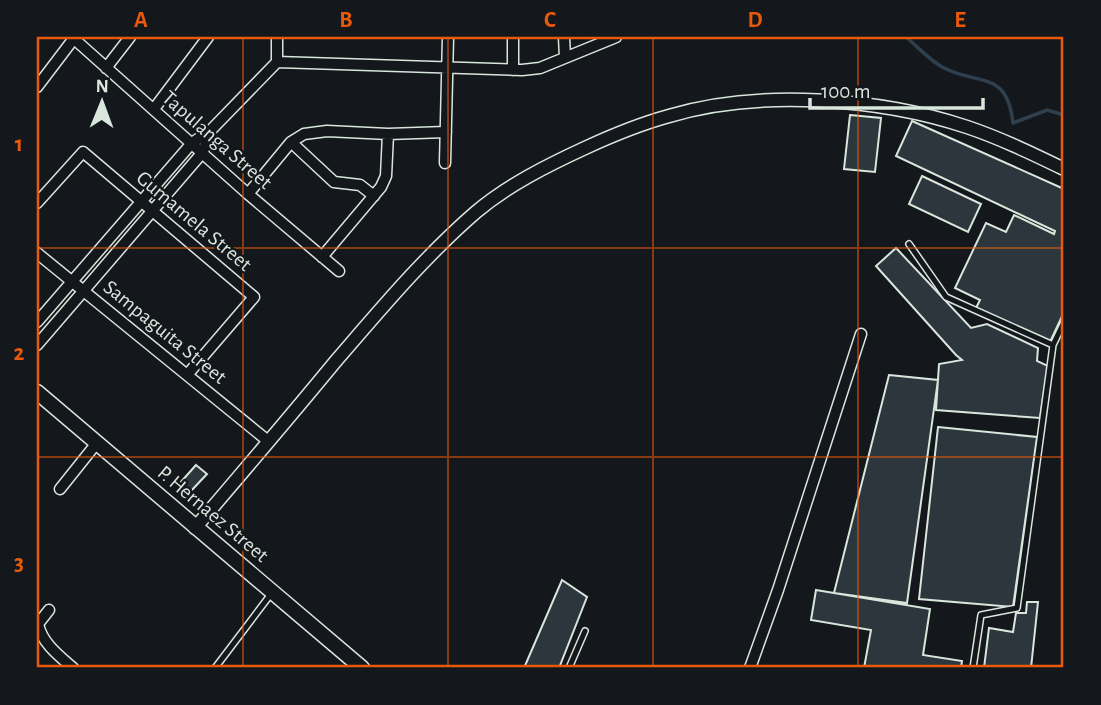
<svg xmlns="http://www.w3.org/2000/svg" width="1101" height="705" font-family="'Alegreya Sans',sans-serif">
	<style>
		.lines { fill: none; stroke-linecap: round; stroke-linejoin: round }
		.stream { stroke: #2f3f4d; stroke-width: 3.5 }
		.building { fill: #2c363c; stroke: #d8e6dc; stroke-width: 2 }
		.service-casing { stroke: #d8e6dc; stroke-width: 8 }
		.minor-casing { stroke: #d8e6dc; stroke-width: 13 }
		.tertiary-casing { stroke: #d8e6dc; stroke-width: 15 }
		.secondary-casing { stroke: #d8e6dc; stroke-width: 17 }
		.service { stroke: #14181c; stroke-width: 5 }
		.minor { stroke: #14181c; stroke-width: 10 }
		.tertiary { stroke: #14181c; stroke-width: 12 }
		.secondary { stroke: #14181c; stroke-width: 14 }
		.grid { fill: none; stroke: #e8590c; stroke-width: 2; stroke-opacity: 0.55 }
		.labels { text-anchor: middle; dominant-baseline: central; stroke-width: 5; stroke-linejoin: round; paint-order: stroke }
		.street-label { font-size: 21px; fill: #d8e6dc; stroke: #14181c }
		.neatline { fill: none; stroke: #e8590c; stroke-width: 2.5 }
		.grid-label { font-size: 23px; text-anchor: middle; font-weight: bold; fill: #e8590c }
	</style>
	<rect width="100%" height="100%" fill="#14181c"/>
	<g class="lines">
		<path class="stream" d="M906,37C918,47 930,61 944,68C980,86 1007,70 1013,123L1047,110L1064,115"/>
	</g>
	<path class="building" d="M850,115L881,118L875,172L844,169Z
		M912,121L1064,189V312L1050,342L976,308L980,300L955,288L986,223L1006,232L1014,215L1054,234L1055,231L896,156Z
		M922,176L981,204L968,232L909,204Z
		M896,248L971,328L987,324L1038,348L1037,361L1048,366L1040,418L936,410L939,364L962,360L956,355L876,266Z
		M889,375L938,380L907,603L834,593Z
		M938,427L1037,437L1013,607L919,599Z
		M196,465L207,474L190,492L180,483Z
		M562,580L587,597L559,668H524Z
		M816,590L930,609L923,655L962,661L961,668H864L871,630L811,620Z
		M1027,602H1038L1031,668H984L989,628L1013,632L1016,613H1026Z"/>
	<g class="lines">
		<g class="service-casing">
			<path id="service" d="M909,244L946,297L1053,345
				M215,668L271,594
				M569,668L585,631
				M973,668L981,615L1017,608L1053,345L1064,322"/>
		</g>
		<g class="minor-casing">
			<path id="minor" d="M72,37L248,194L339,271
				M564,37L565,57
				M277,62L522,70L540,68L616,37
				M277,62V37
				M106,68L130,37
				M513,70V37
				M37,87L75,37
				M154,109L208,37
				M291,142L334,182L360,185L374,196
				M445,163L448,37
				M248,194L291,142L304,134L327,131L388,134L446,132
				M37,203L83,152L254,297L187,375
				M37,253L268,441
				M322,257L381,187L386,176L388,134
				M37,322L192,143L211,130L277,62
				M37,345L203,152L210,131
				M60,489L96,444
				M49,610L38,624C42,643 59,656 73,668
				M750,668L778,590L861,334"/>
		</g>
		<g class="tertiary-casing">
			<path id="tertiary" d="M195,528C242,473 289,418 335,362C380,310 424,257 476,212C508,185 548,165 585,148C613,135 640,124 669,116C758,89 880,98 967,127C1000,138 1033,154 1064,169"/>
		</g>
		<g class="secondary-casing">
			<path id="secondary" d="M37,392L362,668"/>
		</g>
		<use href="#service" class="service"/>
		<use href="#minor" class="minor"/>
		<use href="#tertiary" class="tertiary"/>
		<use href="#secondary" class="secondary"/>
	</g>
	<path class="grid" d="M243,37V668M448,37V668M653,37V668M858,37V668M37,248H1064M37,457H1064"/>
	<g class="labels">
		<g class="street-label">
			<text transform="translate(217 140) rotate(41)">Tapulanga Street</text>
			<text transform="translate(194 221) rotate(40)">Gumamela Street</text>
			<text transform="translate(165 332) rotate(39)">Sampaguita Street</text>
			<text transform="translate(213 514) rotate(40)">P. Hernaez Street</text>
		</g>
	</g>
	<rect width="1101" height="705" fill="none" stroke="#14181c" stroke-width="77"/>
	<g transform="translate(102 102) rotate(1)" stroke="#14181c" stroke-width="5" paint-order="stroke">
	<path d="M0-5L12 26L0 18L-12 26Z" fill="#d8e6dc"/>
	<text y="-10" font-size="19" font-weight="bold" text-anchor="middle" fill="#d8e6dc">N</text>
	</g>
	<path d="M810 98v10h173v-10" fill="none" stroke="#d8e6dc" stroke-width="3.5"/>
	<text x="821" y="98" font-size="21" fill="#d8e6dc" stroke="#14181c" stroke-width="5" paint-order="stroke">100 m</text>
	<rect x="38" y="38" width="1024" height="628" class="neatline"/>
	<g class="grid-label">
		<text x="141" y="27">A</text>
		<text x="346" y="27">B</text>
		<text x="550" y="27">C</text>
		<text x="755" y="27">D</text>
		<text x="960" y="27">E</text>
		<text x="19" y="151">1</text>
		<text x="19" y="360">2</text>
		<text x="19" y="570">3</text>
	</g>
</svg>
